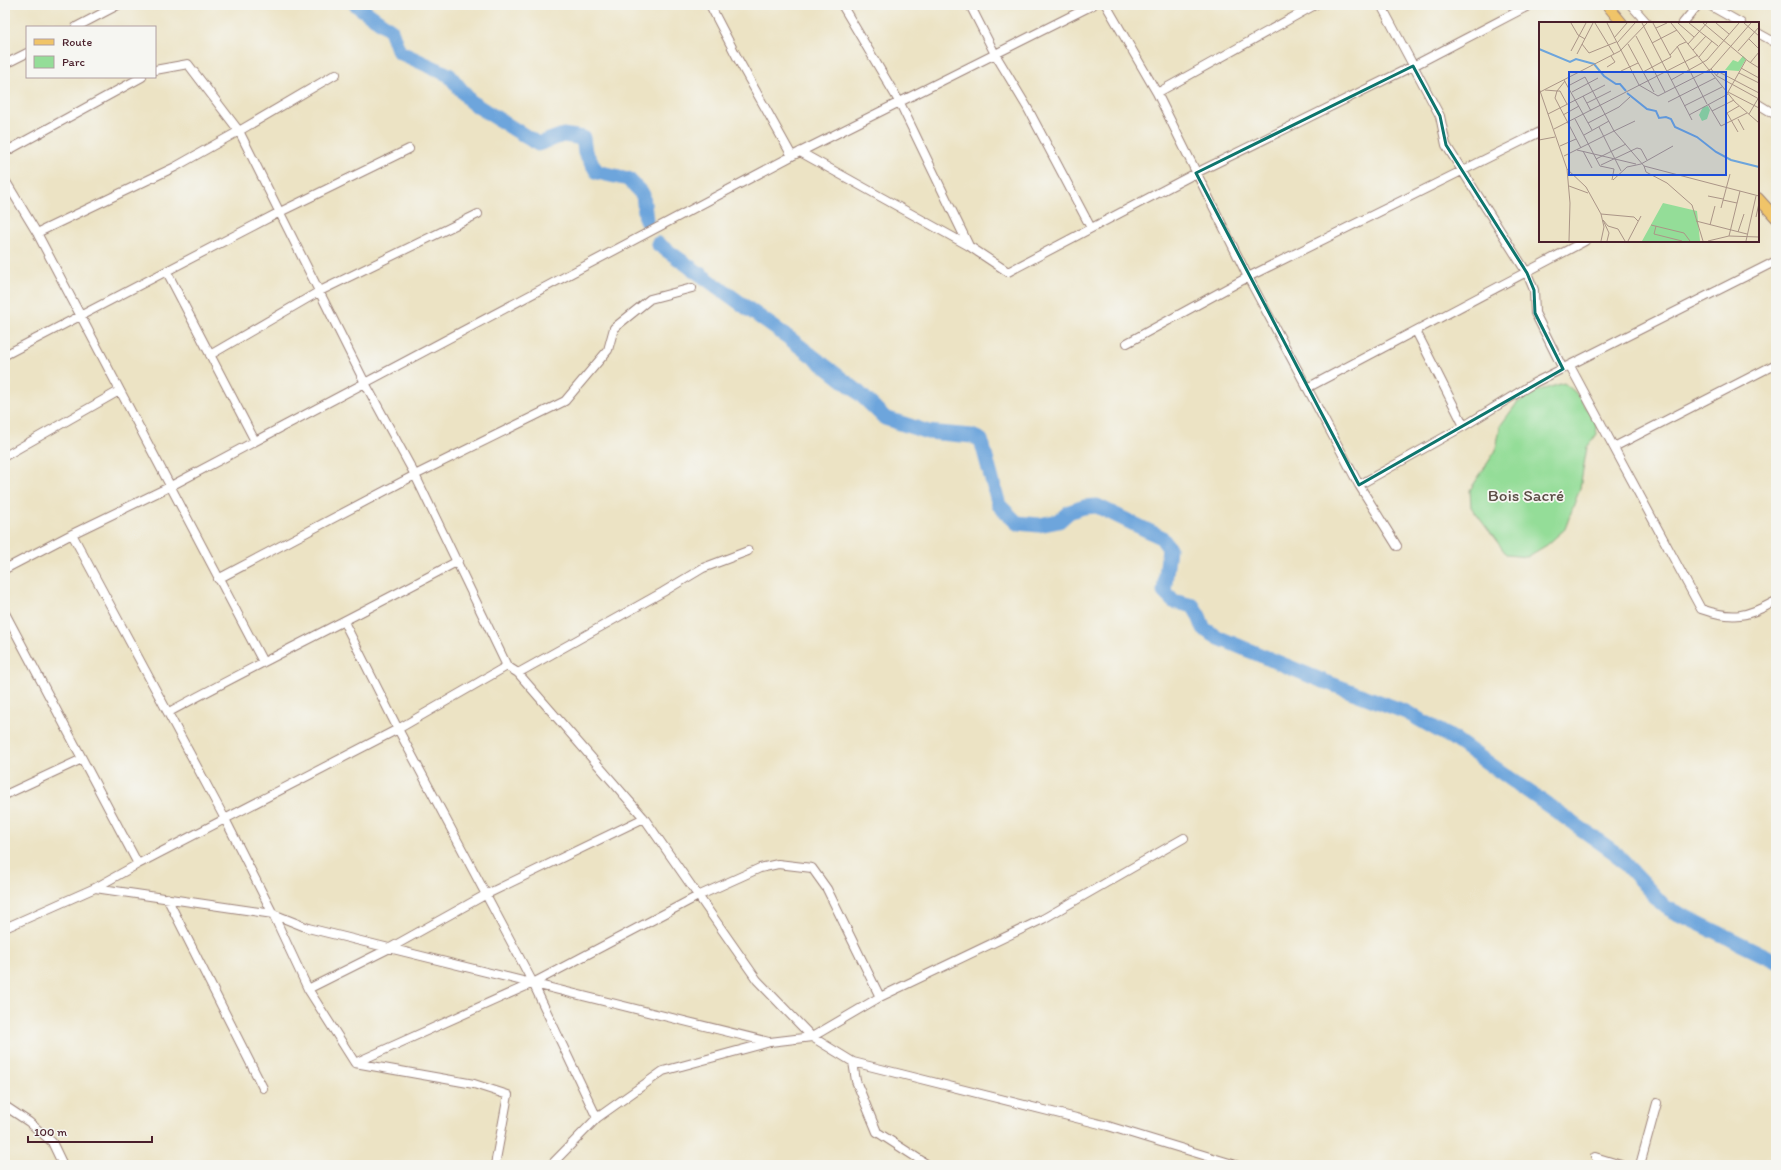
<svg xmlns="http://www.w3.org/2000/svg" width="1781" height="1170" font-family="Itim,sans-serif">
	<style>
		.green { fill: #94dd98; stroke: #6f7e62 }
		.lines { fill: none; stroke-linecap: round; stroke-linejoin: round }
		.river { stroke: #6da5dc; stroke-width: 15 }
		.minor-casing { stroke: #9b8178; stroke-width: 10 }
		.major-casing { stroke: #9b8178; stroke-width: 12 }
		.minor { stroke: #fff; stroke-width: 8 }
		.major { stroke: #f0c469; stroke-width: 10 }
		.marked { fill: none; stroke: #0f766e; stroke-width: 3; stroke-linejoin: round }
		.labels { text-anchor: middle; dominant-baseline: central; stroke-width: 3.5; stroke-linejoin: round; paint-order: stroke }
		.park-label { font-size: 17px; fill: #5c4e46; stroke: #f6f6f2 }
		.inset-river { fill: none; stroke: #6da5dc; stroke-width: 2 }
		.inset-road { fill: none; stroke: #ab9587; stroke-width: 1 }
		.view { fill: #1d4ed8; fill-opacity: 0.15; stroke: #1d4ed8; stroke-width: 2 }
		.inset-edge { fill: none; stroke: #4a1f2b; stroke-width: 2 }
	</style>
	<rect width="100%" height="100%" fill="#f6f6f2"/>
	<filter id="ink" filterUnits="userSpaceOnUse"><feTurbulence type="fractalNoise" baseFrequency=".025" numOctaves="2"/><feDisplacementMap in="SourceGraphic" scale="8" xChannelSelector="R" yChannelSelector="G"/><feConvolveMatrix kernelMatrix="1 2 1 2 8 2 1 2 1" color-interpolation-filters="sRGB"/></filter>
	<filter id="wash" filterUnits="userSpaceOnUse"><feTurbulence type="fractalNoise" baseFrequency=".012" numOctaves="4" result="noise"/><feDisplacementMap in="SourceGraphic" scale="16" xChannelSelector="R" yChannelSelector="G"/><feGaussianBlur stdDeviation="0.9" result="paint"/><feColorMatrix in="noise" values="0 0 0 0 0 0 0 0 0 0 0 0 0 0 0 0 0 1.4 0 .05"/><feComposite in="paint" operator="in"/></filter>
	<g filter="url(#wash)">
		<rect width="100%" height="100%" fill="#ece3c4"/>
		<path class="green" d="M1564,383L1575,392L1595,420L1597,434L1587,447L1580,488L1565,529L1547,545L1527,557L1507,555L1471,507L1470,490L1496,450L1500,426L1517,403L1537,391Z"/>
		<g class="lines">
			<path class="river" d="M356,5L391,30L399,52L449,75L471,102L538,144L563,135L583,138L585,152L597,172L628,179L643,195L646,220
				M658,244L789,338L856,390L885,418L928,432L972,436L981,440L999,505L1017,523L1039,525L1059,521L1069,512L1084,507L1097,506L1161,537L1169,548L1164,592L1173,601L1193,606L1199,616L1204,629L1219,638L1318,679L1406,712L1454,739L1614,852L1665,907L1776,961"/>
		</g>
	</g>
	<g filter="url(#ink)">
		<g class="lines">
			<g class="minor-casing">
				<path id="minor" d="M710,5L739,61L792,156
					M842,5L900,103L969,246
					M970,5L995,54L1027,107L1091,228
					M1106,5L1157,93L1248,277L1359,485L1397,546
					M1381,5L1440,116L1446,145L1527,273L1534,290L1535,313L1563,369
					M1631,5L1647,23
					M1709,5L1741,23
					M1683,23L1698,5
					M76,27L118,5
					M1758,33L1776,43
					M5,64L27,53
					M155,70L188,64L239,131L365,383L415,475L507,666L518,673L644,818L757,980L812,1037L853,1062L1108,1126L1236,1165
					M1157,93L1315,5
					M1758,104L1776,115
					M5,152L142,77
					M800,152L969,246L1008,272L1196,173L1413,66L1530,5
					M5,180L37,233L263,662
					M37,233L175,167L239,131L336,74
					M167,272L255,441
					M1416,331L1464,426
					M1127,343L1248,277L1540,132
					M5,355L280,212L409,149
					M210,355L320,291L478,214
					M1570,366L1701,609C1733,620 1747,617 1776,601
					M1307,388L1585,241
					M1614,447L1776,364
					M5,456L119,391
					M1359,485L1464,426L1534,383L1776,261
					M72,534L225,819L273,914L308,989L355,1063L474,1084L508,1095L495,1165
					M5,569L72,534L169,487L792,156L1093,5
					M218,579L415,475L565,401L608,350L614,328L650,299L692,288
					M5,613L138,864
					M344,622L398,729L533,983L597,1118
					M518,673L663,592L703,568L748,551
					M169,712C265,660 362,613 458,561
					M5,795L82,759
					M95,888L273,914L308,928L769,1042
					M167,898L263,1088
					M5,928L95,888L138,864L398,729L507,666
					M308,989L390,948L485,895L644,818
					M853,1062L856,1081L877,1132L928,1165
					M355,1063L533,983L698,896L760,868L778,864L812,868L827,889L880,997
					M5,1106L29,1122L52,1142L63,1165
					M1595,1157L1621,1165
					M551,1165L597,1118L663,1071L770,1042L812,1037L880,997L1043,919L1184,838
					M1640,1165L1657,1103"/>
			</g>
			<g class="major-casing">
				<path id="major" d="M1607,5L1622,23
					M1758,198L1776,218"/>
			</g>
			<use href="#minor" class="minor"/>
			<use href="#major" class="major"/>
		</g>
	</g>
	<path class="marked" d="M1413,66L1440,116L1446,145L1527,273L1534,290L1535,313L1563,369L1359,485L1196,173Z"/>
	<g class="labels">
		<g class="park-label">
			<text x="1526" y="495">Bois Sacré</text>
		</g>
	</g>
	<g transform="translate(1539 22)">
		<rect width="220" height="220" fill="#ece3c4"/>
		<path d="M204,34L207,37L200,49L186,48L194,38L199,40ZM169,84L171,88L168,97L163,99L160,93L164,85ZM124,181L158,189L161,219H103Z" fill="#94dd98"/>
		<path class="inset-river" d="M0,27L31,40L37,37L55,42L65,54L77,62H81L87,69M88,71L108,87L117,89L120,96L127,95L132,97L136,105L158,115L177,130L192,138L220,145"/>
		<path class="inset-road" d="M32,1L39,13L46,17M56,1L75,32M68,1L100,63M103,1L153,98M132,1L196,80L220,101M139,1L155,15M150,1L179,24M164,1L209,39L220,46M177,1L190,12M205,1L220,14M117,6L128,1M97,14L126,70M75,16L88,1M210,17L220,27M78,21L96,1M113,21L138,8M43,22L50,31L77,20M89,22L115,70M149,22L168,1M138,24L168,82M154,28L167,14M32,29L47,1M199,29L220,5M38,32L54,1M131,33L140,23L147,20M160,35L173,19M211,41L220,30M68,45L76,40L72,34M202,46L220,56M172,47L178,54L220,77M82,49L99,41M104,50L132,35L114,1M200,51L220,61M177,54L180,50L220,71M25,58L53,108M132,58L168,38L200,1M100,63L119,74L172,47L212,1M29,64L46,55L75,109L105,144L220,174M0,66L28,147L31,181L30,219M6,68L18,69L26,59M1,70L81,29L108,1M33,70L59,56M189,70L207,38M189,70L220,86M44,74L52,89M129,80L176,56M48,81L72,69M28,82L21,69H18L16,76L42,126M169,82L182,104L208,91M145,84L183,65M173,89L195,78M9,92L66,63M210,92L220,75M24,93L40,84M150,93L189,72M36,97L61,144L75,147L73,158M199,97L205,108M49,101L80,85L91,75M60,105L82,149M15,107L159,33M75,109L96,99M199,110L188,91L200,84M45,113L70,99M0,118L16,115M21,124L37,117M38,128L97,142M44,129L53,146M25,134L75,109M57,137L87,122M62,143L98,126L102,127L108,138M105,144L107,150L128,161L153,183L164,219M28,147L47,165L62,192L65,205L62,219M74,158L88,145L102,142L134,124M30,164L49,171M169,174L184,177M184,178L198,181M182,186L191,152M62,192L95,195L99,199M217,195L220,181M157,199L208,212M112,203L145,211L151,219M171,203L176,184M117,204L115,212L143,219M199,210L205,192M190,214L201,169M68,219L70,211L64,198L69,204L79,207L86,219M89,219L102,194M169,219L190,214L220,215M207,219L217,174"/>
		<path class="view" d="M30,50H187V153H30Z"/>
		<rect width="220" height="220" class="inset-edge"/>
	</g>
	<rect width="1781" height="1170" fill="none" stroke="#f6f6f2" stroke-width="20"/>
	<rect x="26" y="26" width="130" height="52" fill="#f6f6f2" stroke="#b1a0a2"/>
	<rect x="34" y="39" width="20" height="6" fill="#f0c469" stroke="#b1a0a2"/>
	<text x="62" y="46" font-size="12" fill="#4a1f2b">Route</text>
	<rect x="34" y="56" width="20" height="12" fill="#94dd98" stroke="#b1a0a2"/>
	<text x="62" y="66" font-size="12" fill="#4a1f2b">Parc</text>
	<path d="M28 1136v6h124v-6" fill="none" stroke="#4a1f2b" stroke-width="2"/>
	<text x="34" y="1136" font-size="12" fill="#4a1f2b" stroke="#f6f6f2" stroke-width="3" paint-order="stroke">100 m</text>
</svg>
